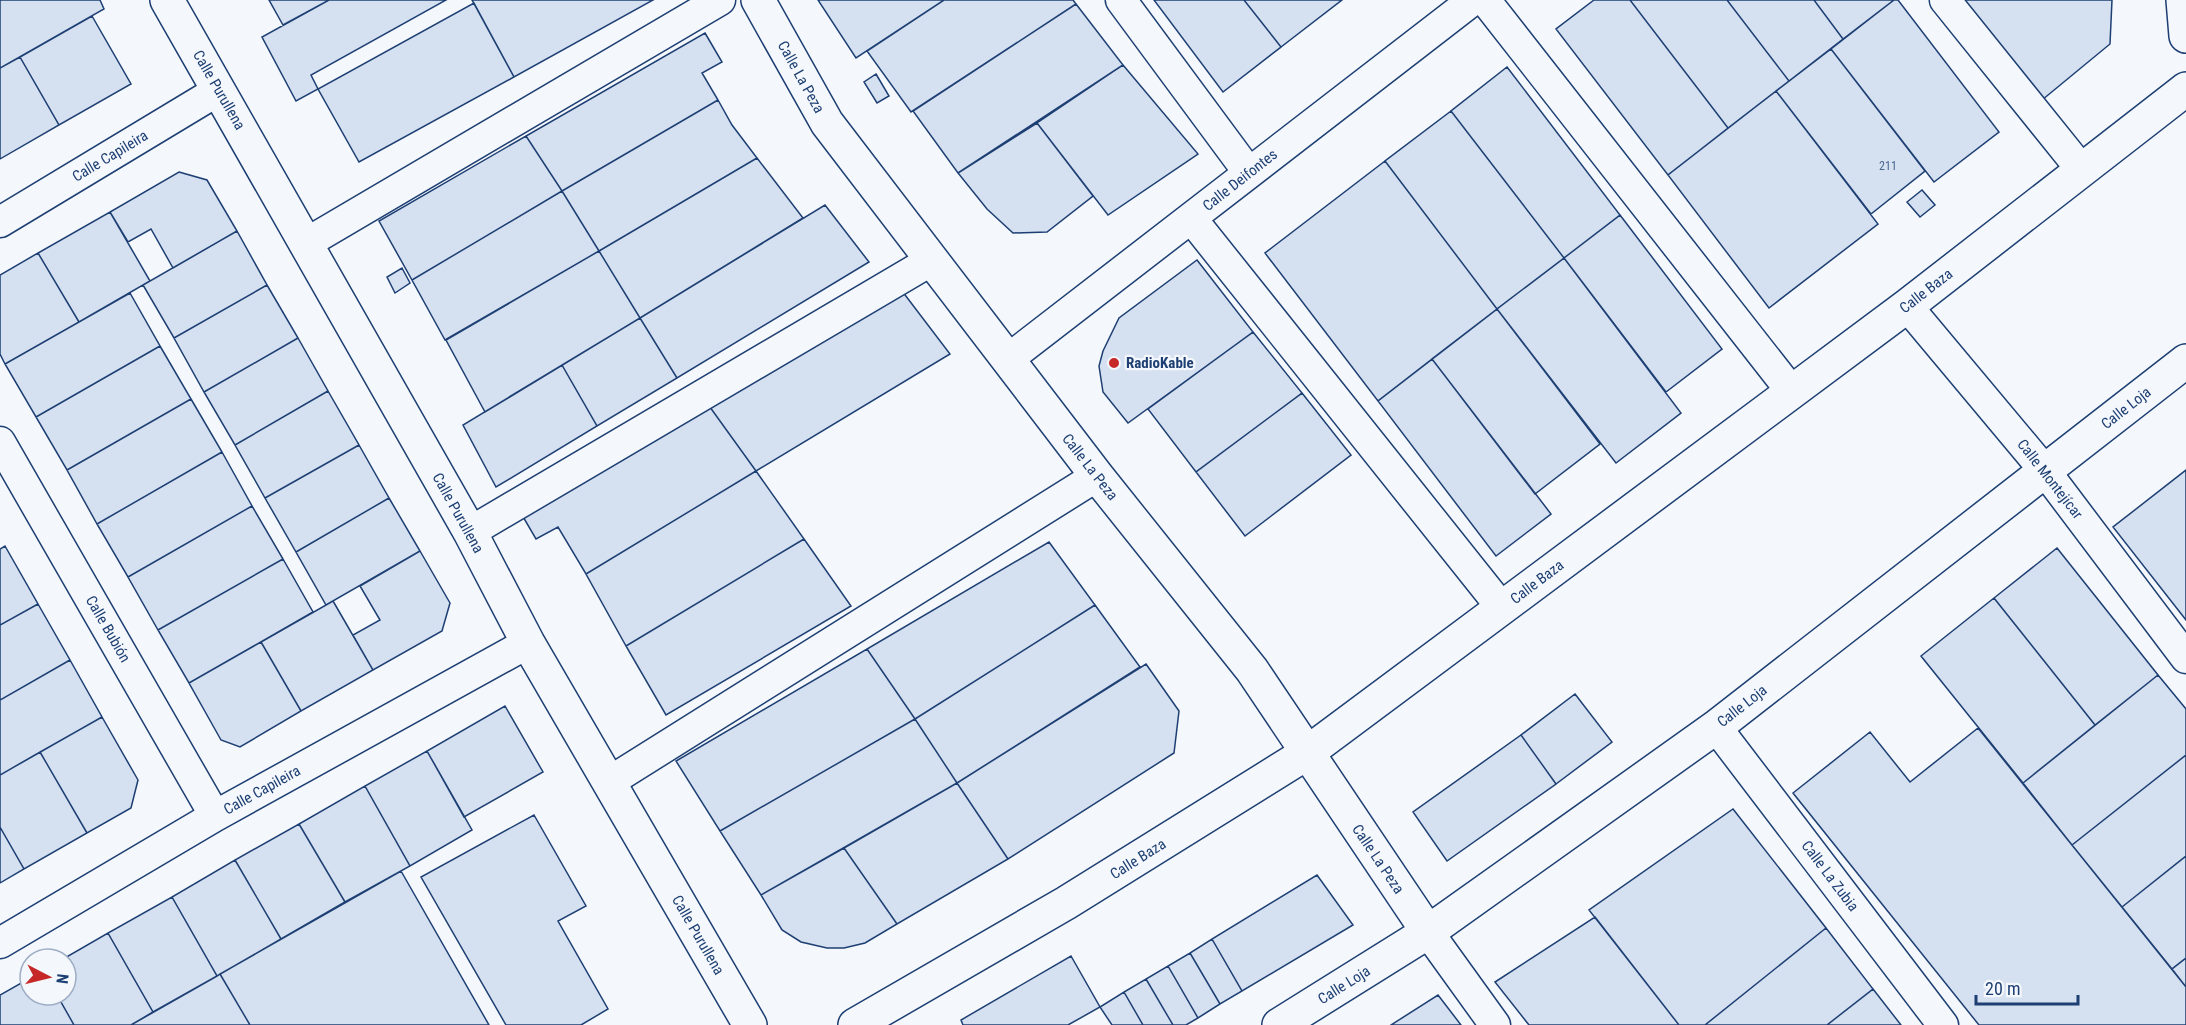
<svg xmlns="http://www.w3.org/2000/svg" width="2186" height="1025" font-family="'Roboto Condensed',sans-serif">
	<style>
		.building { fill: #d5e0f0; stroke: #1d3f73; stroke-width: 1.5 }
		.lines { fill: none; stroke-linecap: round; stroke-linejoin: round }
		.minor-casing { stroke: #1d3f73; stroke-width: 33 }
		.tertiary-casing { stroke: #1d3f73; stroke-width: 36 }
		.minor { stroke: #f4f7fb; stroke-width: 30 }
		.tertiary { stroke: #f4f7fb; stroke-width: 33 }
		.poi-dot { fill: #c62828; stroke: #f4f7fb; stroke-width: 2 }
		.labels { text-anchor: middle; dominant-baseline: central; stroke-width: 4.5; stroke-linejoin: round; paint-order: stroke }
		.number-label { font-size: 12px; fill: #4b6792 }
		.street-label { font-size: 15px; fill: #1d3f73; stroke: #f4f7fb }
		.poi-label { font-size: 15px; font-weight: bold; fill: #1d3f73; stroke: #f4f7fb; text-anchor: start }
	</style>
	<rect width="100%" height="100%" fill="#f4f7fb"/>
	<path class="building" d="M0,0H100L104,9L0,68Z
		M269,0H329L283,25Z
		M329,0H446L311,75L318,89L296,101L262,37Z
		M472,0H653L514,77Z
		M818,0H944L856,58Z
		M944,0H1073L1076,4L911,112L867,51Z
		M1154,0H1244L1281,47L1223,92Z
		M1244,0H1342L1281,47Z
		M1630,0L1728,128L1668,175L1556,29L1594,0Z
		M1630,0H1727L1789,81L1728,128Z
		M1727,0H1814L1843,39L1789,81Z
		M1814,0H1894L1843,39Z
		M1894,0H1898L1999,132L1934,182L1831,49Z
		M1963,0H2112L2110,44L2042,100Z
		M474,3L514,77L359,162L318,89Z
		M1076,4L1123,65L958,173L913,111Z
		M92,16L131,84L59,125L20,57Z
		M705,33L722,62L702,73L718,100L562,191L526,136Z
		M1831,49L1925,171L1871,214L1776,91Z
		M20,57L59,125L0,159V68Z
		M1123,65L1198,154L1108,215L1037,123Z
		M1507,67L1620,215L1564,258L1451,111Z
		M876,74L889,96L877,103L864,82Z
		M1776,91L1878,224L1769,308L1668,175Z
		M718,100L732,125L757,158L599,251L562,191Z
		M1451,111L1564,258L1497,309L1385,161Z
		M1037,123L1093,196L1047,232L1013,233L987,209L958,173Z
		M526,136L562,191L412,280L379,221Z
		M757,158L803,218L640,318L599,251Z
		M1385,161L1497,309L1378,401L1265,253Z
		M179,172L207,180L237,231L173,268L151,229L128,242L110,212Z
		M1922,190L1935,205L1920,217L1907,202Z
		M562,191L599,251L445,340L412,280Z
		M825,205L869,262L677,378L640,318Z
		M110,212L150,281L79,322L38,253Z
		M1620,215L1722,349L1666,392L1564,258Z
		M237,231L267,285L174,338L143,285Z
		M599,251L640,318L485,412L446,340Z
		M38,253L79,322L5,364L0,354V275Z
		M1564,258L1681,413L1616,463L1497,309Z
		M1197,260L1253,332L1128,423L1103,392L1099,366L1103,351L1119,318Z
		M402,268L410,283L395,293L387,277Z
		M267,285L298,338L204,392L174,338Z
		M899,287L950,354L756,471L707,403Z
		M130,293L160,346L36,417L5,364Z
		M1497,309L1600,444L1535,494L1432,359Z
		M640,318L677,378L597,426L562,365Z
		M1253,332L1302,393L1196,472L1148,409Z
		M298,338L328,391L235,445L204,392Z
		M160,346L191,399L67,470L36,417Z
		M1432,359L1551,514L1496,556L1378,401Z
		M562,365L597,426L496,487L463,425Z
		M328,391L359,445L265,498L235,445Z
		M1302,393L1351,455L1245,536L1196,472Z
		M191,399L222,452L97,524L67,470Z
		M707,403L756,471L586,574L558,527L536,539L522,515Z
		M359,445L389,498L296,552L265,498Z
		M222,452L252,506L128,577L97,524Z
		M2186,470V620L2113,527Z
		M756,471L804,539L626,646L586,574Z
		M389,498L420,551L326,605L296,552Z
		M252,506L283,559L158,630L128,577Z
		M804,539L851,606L666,715L626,646Z
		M1049,542L1095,605L915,719L867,649Z
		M5,546L38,604L0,625V549Z
		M2057,548L2158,675L2095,725L1994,598Z
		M420,551L450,603L442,631L373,670L353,635L380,620L360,586Z
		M283,559L313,612L189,683L158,630Z
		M1994,598L2095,725L2023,783L1921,656Z
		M333,601L373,670L301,711L261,642Z
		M38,604L70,660L0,700V625Z
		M1095,605L1140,667L957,783L915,719Z
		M261,642L301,711L240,747L221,740L189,683Z
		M867,649L915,719L720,831L676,761Z
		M70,660L102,717L0,775V700Z
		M1146,664L1179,711L1174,753L1008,859L957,783Z
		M2158,675L2186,709V755L2072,845L2023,783Z
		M1575,694L1612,742L1556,784L1521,735Z
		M505,706L543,772L464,817L427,751Z
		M102,717L138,780L131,808L87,833L40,752Z
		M915,719L957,783L761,895L720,831Z
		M1978,728L2186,987V1025H1979L1793,793L1870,732L1910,782Z
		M1521,735L1556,784L1447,861L1413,812Z
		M427,751L472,830L410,866L365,786Z
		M40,752L87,833L24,869L0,827V775Z
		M2186,755V856L2122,907L2072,845Z
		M957,783L1008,859L897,924L844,848Z
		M365,786L410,866L345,902L299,824Z
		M1733,809L1826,928L1705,1025H1679L1589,910Z
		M534,815L586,906L558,921L608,1009L581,1025H506L421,877Z
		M299,824L345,902L281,939L235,860Z
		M0,827L24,869L0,883Z
		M844,848L897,924L865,943L844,948H827L801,942L782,930L761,895Z
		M2186,856V958L2172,969L2122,907Z
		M235,860L281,939L217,976L172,897Z
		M401,871L489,1025H250L220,974Z
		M1317,875L1353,925L1242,991L1212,939Z
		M172,897L217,976L153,1012L108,933Z
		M1595,917L1679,1025H1529L1495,982Z
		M1826,928L1873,989L1827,1025H1705Z
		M108,933L153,1012L131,1025H74L57,995H66V959H63Z
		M1212,939L1242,991L1220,1004L1190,953Z
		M1190,953L1220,1004L1198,1018L1168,966Z
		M1071,956L1100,1007L1068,1025H963L961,1020Z
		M2186,958V987L2172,969Z
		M1168,966L1198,1018L1186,1025H1173L1146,979Z
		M220,974L250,1025H131L217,976Z
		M30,978V995H57L74,1025H0V995Z
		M1146,979L1173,1025H1143L1124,992Z
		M1873,989L1901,1025H1827Z
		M1124,992L1143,1025H1112L1100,1007Z
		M1438,995L1461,1025H1391Z"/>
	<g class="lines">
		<g class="minor-casing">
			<path id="minor" d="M1121,0L1249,173
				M1485,0L1792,392
				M1945,0L2081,169
				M1191,218L1502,608
				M0,222L219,90
				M305,244L720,0
				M1907,306L2045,471L2186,658
				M1007,360L1473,0
				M0,442L215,816
				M470,532L932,260
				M1716,727L1943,1025
				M609,782L1097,476
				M1428,932L1495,1025
				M0,943L215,816L528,643"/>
		</g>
		<g class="tertiary-casing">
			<path id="tertiary" d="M167,0L470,532L528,643L750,1025
				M758,0L827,123L1097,476L1252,670L1428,932
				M2183,0L2186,36
				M855,1025L1066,903L1307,753L1907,306L2186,89
				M1279,1025L1428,932L1716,727L2186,361"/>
		</g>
		<use href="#minor" class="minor"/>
		<use href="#tertiary" class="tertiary"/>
	</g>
	<circle class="poi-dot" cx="1114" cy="363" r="6"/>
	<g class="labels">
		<g class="number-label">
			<text x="1888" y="166">211</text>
		</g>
		<g class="street-label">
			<text transform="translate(801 77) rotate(61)">Calle La Peza</text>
			<text transform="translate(219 90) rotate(60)">Calle Purullena</text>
			<text transform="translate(110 156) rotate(-31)">Calle Capileira</text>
			<text transform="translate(1240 180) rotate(-38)">Calle Deifontes</text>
			<text transform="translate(1926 291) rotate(-38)">Calle Baza</text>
			<text transform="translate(2126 408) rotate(-38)">Calle Loja</text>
			<text transform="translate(1090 467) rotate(52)">Calle La Peza</text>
			<text transform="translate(2050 479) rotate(52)">Calle Montejícar</text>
			<text transform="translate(458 513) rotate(61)">Calle Purullena</text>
			<text transform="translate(1537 582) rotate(-37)">Calle Baza</text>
			<text transform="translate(108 629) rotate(60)">Calle Bubión</text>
			<text transform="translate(1742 706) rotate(-38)">Calle Loja</text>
			<text transform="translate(262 790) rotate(-29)">Calle Capileira</text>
			<text transform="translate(1138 859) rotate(-32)">Calle Baza</text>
			<text transform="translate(1378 859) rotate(56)">Calle La Peza</text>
			<text transform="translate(1830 876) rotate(53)">Calle La Zubia</text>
			<text transform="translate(698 935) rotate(60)">Calle Purullena</text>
			<text transform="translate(1344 985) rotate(-32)">Calle Loja</text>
		</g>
		<g class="poi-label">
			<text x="1126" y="363">RadioKable</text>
		</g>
	</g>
	<g transform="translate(48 977) rotate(97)"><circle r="28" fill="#f4f7fb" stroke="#9eadc5" stroke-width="1.5"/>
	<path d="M0-4.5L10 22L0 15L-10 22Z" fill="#c62828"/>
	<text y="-9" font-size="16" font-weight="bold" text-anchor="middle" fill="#1d3f73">N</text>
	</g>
	<path d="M1976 995v9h102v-9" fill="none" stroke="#1d3f73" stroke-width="3"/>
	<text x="1985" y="995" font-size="18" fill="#1d3f73" stroke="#f4f7fb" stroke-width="4.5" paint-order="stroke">20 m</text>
</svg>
